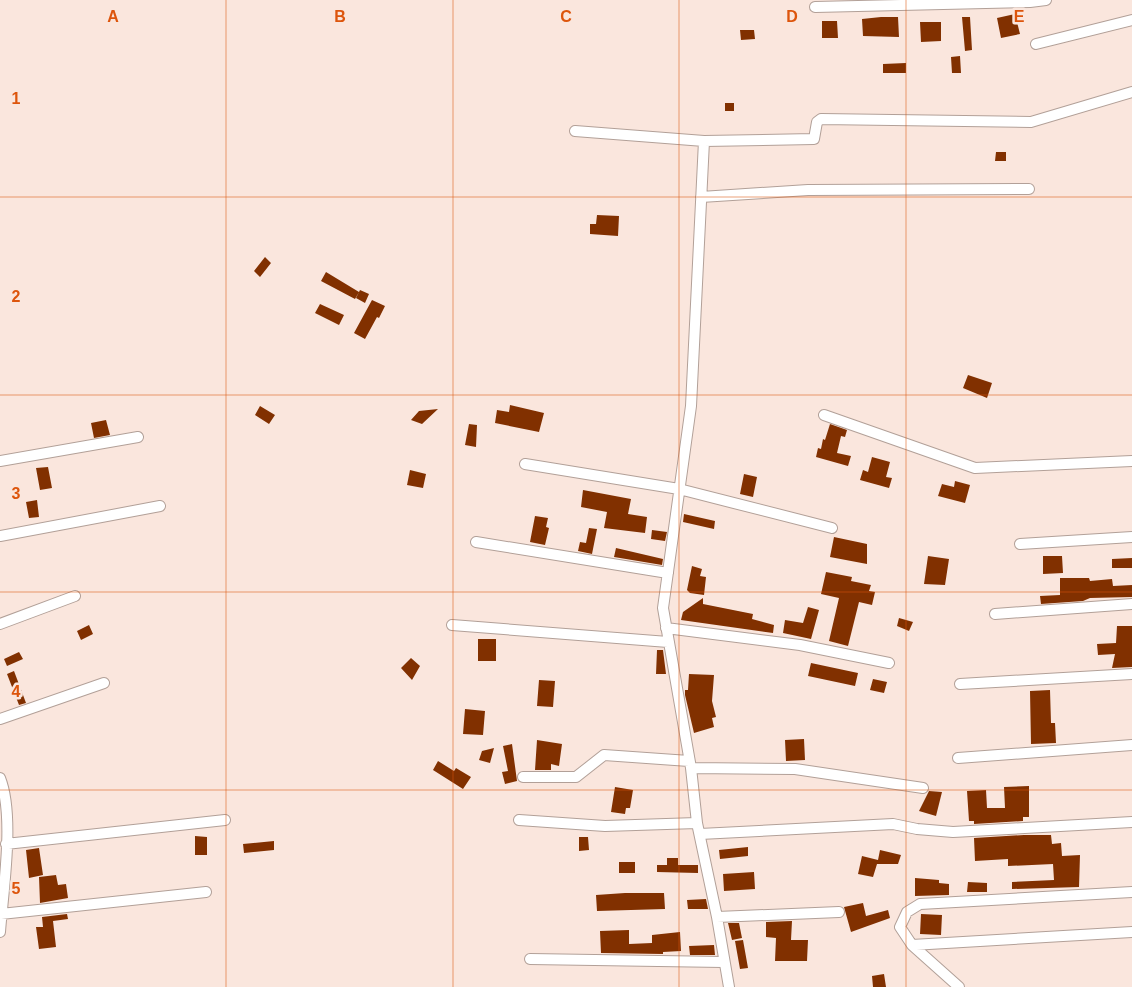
<svg xmlns="http://www.w3.org/2000/svg" width="1132" height="987" font-family="Helvetica,sans-serif">
	<style>
		.building { fill: #813000 }
		.lines { fill: none; stroke-linecap: round; stroke-linejoin: round }
		.street-casing { stroke: #b2a098; stroke-width: 12 }
		.street { stroke: #fff; stroke-width: 10 }
		.grid { fill: none; stroke: #dd550c; stroke-width: 1; stroke-opacity: 0.55 }
		.grid-label { font-size: 16px; text-anchor: middle; font-weight: bold; fill: #dd550c; stroke: #fae6dd; stroke-width: 5; stroke-linejoin: round; paint-order: stroke }
	</style>
	<rect width="100%" height="100%" fill="#fae6dd"/>
	<path class="building" d="M1015,14L1020,34L1001,38L997,18Z
		M881,17H898L899,37L863,36L862,19Z
		M962,17H970L972,50L965,51Z
		M822,21H837L838,38H822Z
		M920,22H941V41L921,42Z
		M740,30H754L755,39L741,40Z
		M960,56L961,73H952L951,57Z
		M906,63V73H883V64Z
		M725,103H734V111H725Z
		M996,152H1006V161H995Z
		M597,215L619,216L618,236L590,234V224H596Z
		M265,257L271,263L260,277L254,271Z
		M326,272L359,292L355,299L321,281Z
		M360,290L369,294L365,303L356,298Z
		M372,300L385,306L379,318L377,317L365,339L354,333Z
		M320,304L344,315L339,325L315,313Z
		M968,375L992,383L987,398L963,388Z
		M510,405L544,413L539,432L495,423L497,410L509,412Z
		M260,406L275,415L269,424L255,415Z
		M438,409L422,424L411,420L419,411Z
		M106,420L110,435L94,438L91,423Z
		M469,424L477,425L476,447L465,445Z
		M830,424L847,430L845,437L841,436L837,453L851,456L848,466L816,457L818,448L821,449L823,439L825,440Z
		M872,457L890,462L886,477L892,478L889,488L860,480L863,470L868,472Z
		M48,467L52,488L40,490L36,468Z
		M410,470L426,474L423,488L407,485Z
		M744,474L757,477L753,497L740,494Z
		M955,481L970,485L965,503L938,496L942,484L954,487Z
		M583,490L631,499L628,514L647,517L645,533L604,528L607,512L581,507Z
		M37,500L39,517L29,518L26,502Z
		M684,514L715,521L714,529L683,522Z
		M535,516L548,518L546,527L549,528L545,545L530,542Z
		M589,528L597,529L592,554L578,551L580,542L586,543Z
		M652,530L667,532L665,541L651,539Z
		M834,537L867,544V564L830,557Z
		M616,548L663,559L662,565L614,557Z
		M928,556L949,559L945,585L924,584Z
		M1043,556H1062L1063,573L1043,574Z
		M1132,558V568H1112V559Z
		M692,566L702,569L700,576L706,577L704,595L690,593L687,590Z
		M826,572L852,577L851,581L871,585L869,591L875,592L872,605L859,602L848,646L829,641L839,598L821,594Z
		M1060,578H1089L1090,581L1112,579L1113,586L1132,585V597L1090,598L1083,601L1041,604L1040,596L1060,595Z
		M703,598V604L753,614L752,619L774,625L773,633L681,620L683,612Z
		M808,607L819,610L811,639L783,633L785,620L803,623Z
		M899,618L913,622L909,631L897,626Z
		M89,625L93,634L81,640L77,631Z
		M1117,626H1132V667L1112,668L1115,654L1098,655L1097,644L1116,643Z
		M478,639H496V661H478Z
		M657,650H663L666,674H656Z
		M19,652L23,659L7,666L4,659Z
		M411,658L420,666L412,680L401,668Z
		M811,663L858,673L855,686L808,676Z
		M14,671L26,703L19,705L7,674Z
		M689,674L714,675L712,701L716,717L712,718L714,727L694,733L685,695V690H688Z
		M873,679L887,682L884,693L870,690Z
		M539,680L555,681L553,707L537,706Z
		M1050,690L1051,723H1055L1056,743L1031,744L1030,691Z
		M465,709L485,711L483,735L463,734Z
		M804,739L805,760L786,761L785,740Z
		M537,740L562,744L559,766L551,764V770H535Z
		M512,744L517,781L505,784L502,772L508,771L503,746Z
		M494,748L490,763L479,760L482,751Z
		M438,761L454,771L456,768L471,777L463,789L433,770Z
		M1029,786V817H1023V821L974,824V821H969L967,791L986,790L987,808H1005L1004,787Z
		M615,787L633,790L630,808H626L625,814L611,812Z
		M929,791L942,792L936,816L919,811Z
		M1024,835H1051L1052,844L1061,843L1062,856L1080,855L1079,887L1012,889V882L1054,880L1053,864L1008,866V859L975,861L974,838Z
		M195,836L207,837V855H195Z
		M579,837H588L589,850L579,851Z
		M274,841V850L244,853L243,844Z
		M748,847V856L720,859L719,850Z
		M39,848L43,875L29,878L26,850Z
		M880,850L901,855L898,864H877L873,877L858,874L862,856L878,860Z
		M667,858H678V865H698V873L657,872V865H667Z
		M619,862H635V873H619Z
		M754,872L755,889L724,891L723,874Z
		M56,875L58,885L66,884L68,898L40,903L39,877Z
		M915,878L939,880V883L949,884V895L915,896Z
		M968,882L987,883V892H967Z
		M625,893H664L665,909L597,911L596,895Z
		M706,899L708,909H688L687,900Z
		M863,903L866,916L888,910L890,918L851,932L844,907Z
		M67,914L68,919L53,921L56,947L39,949L36,927H43L42,917Z
		M921,914L942,915L941,935L920,934Z
		M792,921L791,940H808L807,961H775L776,938L766,937V922Z
		M728,923H739L742,938L732,940Z
		M629,930V944L652,943V935L680,932L681,951L663,952V954L601,953L600,931Z
		M743,940L748,968L740,969L735,941Z
		M714,945L715,955H690L689,946Z
		M884,974L886,987H873L872,976Z"/>
	<g class="lines">
		<g class="street-casing">
			<path id="street" d="M815,7L1030,2L1046,0
				M1036,44L1132,20
				M575,131L704,141L814,139L817,122L821,119L1031,122L1132,92
				M704,141L691,406L663,608L691,768L697,823L717,917L729,987
				M701,197L808,190L1029,189
				M824,415L975,468L1132,461
				M0,461L138,437
				M525,464L679,489L832,528
				M0,536L160,506
				M476,542L668,573
				M1020,544L1132,537
				M995,614L1132,604
				M0,624L75,596
				M452,625L668,642
				M666,628L800,645L889,663
				M960,684L1132,674
				M0,719L104,683
				M958,758L1132,745
				M691,768L795,769L923,788
				M523,777H576L604,755L689,761
				M0,778C15,816 3,890 0,932
				M519,820L605,826L697,823
				M700,834L893,824L917,829L953,832L1132,822
				M6,844L225,820
				M1,914L206,892
				M717,917L839,912
				M912,945L1132,932
				M530,959L723,962
				M959,987L912,945L900,927L907,912L920,904L1132,892"/>
		</g>
		<use href="#street" class="street"/>
	</g>
	<path class="grid" d="M226,0V987M453,0V987M679,0V987M906,0V987M0,197H1132M0,395H1132M0,592H1132M0,790H1132"/>
	<g class="grid-label">
		<text x="113" y="22">A</text>
		<text x="340" y="22">B</text>
		<text x="566" y="22">C</text>
		<text x="792" y="22">D</text>
		<text x="1019" y="22">E</text>
		<text x="16" y="104">1</text>
		<text x="16" y="302">2</text>
		<text x="16" y="499">3</text>
		<text x="16" y="697">4</text>
		<text x="16" y="894">5</text>
	</g>
</svg>
